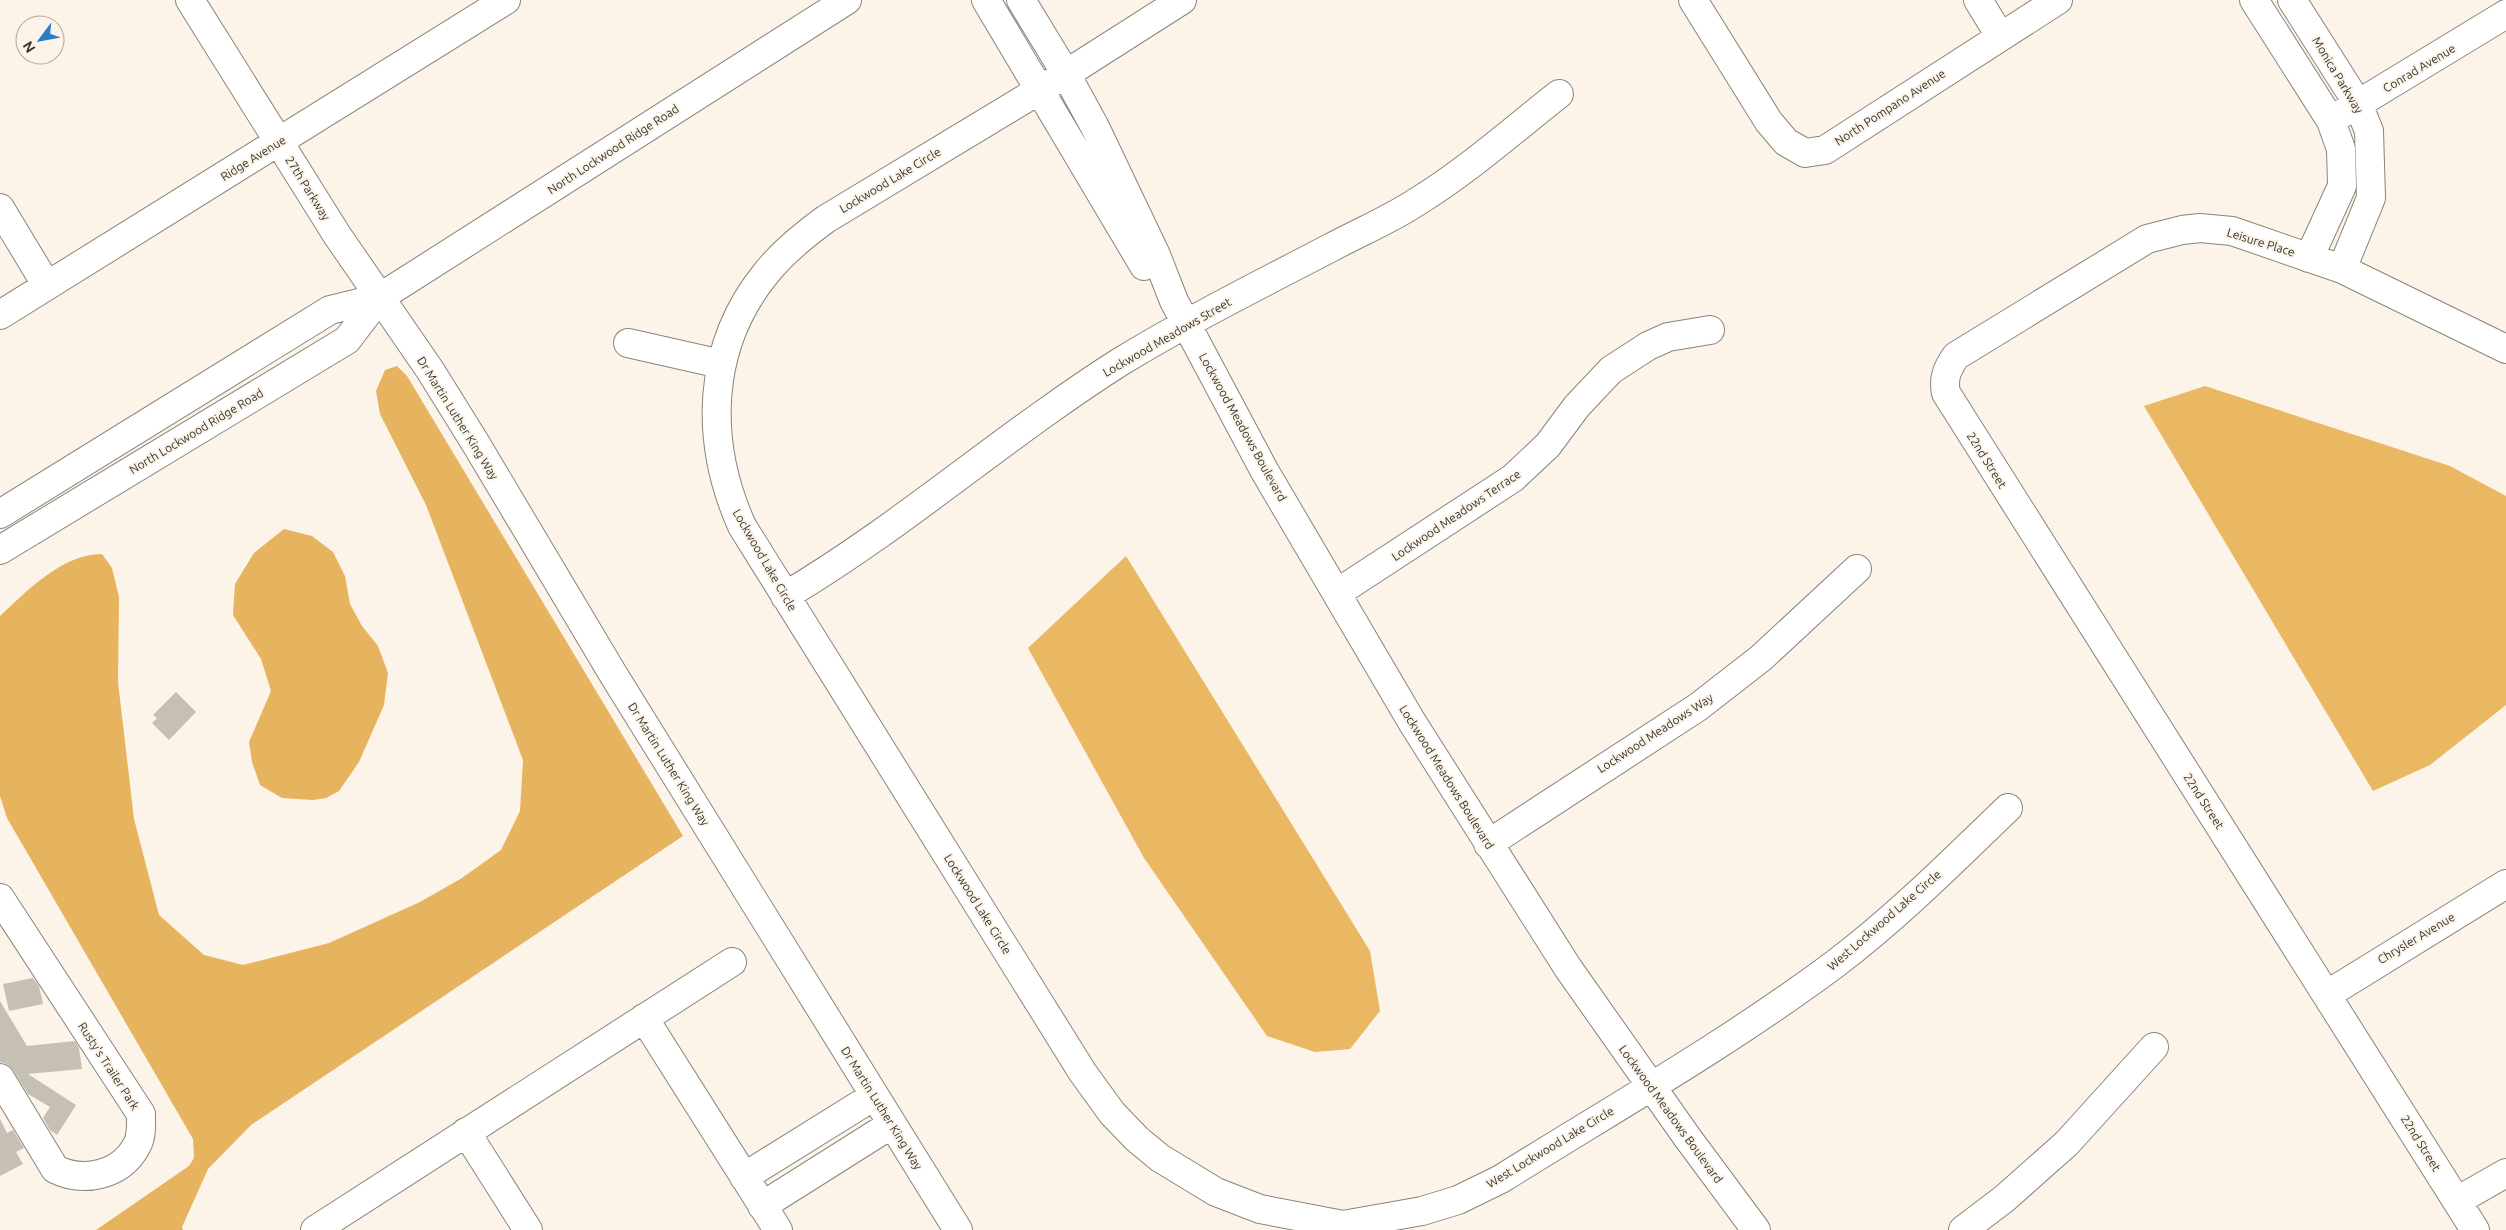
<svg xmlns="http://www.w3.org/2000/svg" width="2506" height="1230" font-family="Ubuntu,sans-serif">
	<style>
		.forest { fill: #e6b35f }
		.water { fill: #eab763 }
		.building { fill: #c6bfb4 }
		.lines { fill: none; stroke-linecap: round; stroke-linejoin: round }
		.minor-casing { stroke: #8a847a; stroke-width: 30 }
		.major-casing { stroke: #8a847a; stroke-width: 30 }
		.minor { stroke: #fff; stroke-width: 28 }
		.major { stroke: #fff; stroke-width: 28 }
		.labels { text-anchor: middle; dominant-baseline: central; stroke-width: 4; stroke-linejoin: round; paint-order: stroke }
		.street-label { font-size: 12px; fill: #36332f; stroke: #fcf4e9 }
	</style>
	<rect width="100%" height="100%" fill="#fcf4e9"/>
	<path class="forest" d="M397,366L407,376L683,836L251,1125L208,1169L182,1227L183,1230H96L189,1166L194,1158L193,1139L7,818L0,796V616C27,591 62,554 102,554L112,568L119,597L118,682L134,819L159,915L204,955L243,965L329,943L420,902L462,878L501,850L520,811L523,760L426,505L380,414L376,391L385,370Z
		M284,529L312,536L333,552L345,576L350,604L362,626L378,646L388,673L384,705L359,762L339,791L326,798L313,800L282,798L260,785L252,762L249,742L271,691L261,659L233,615L235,584L254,553Z"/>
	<path class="water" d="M2205,386L2450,466L2506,496V705L2430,765L2373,791L2144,406Z
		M1126,556L1370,951L1380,1011L1350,1049L1315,1052L1267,1036L1144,858L1028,648Z"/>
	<path class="building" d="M176,692L196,712L169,740L152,723L157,718L153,715Z
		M33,978L39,986L43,1004L9,1011L3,984Z
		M0,1001L27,1046L75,1041L79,1048L82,1069L28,1074L76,1105L57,1135L50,1130L43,1118L50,1107L28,1094L13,1070L7,1064L0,1062Z
		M0,1119L7,1133L13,1130L24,1148L16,1152L23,1164L0,1176Z"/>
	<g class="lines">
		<g class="minor-casing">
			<path id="minor" d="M190,0L337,235L430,370L476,444L613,674L958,1230
				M986,0L1144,266
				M1021,0L1066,74L1095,127L1156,255L1174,301L1264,470L1412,722L1568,968L1687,1137L1756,1230
				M1182,0L1066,74L826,219C804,235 784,251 767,272C706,346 704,441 742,526L1083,1073L1112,1113L1137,1139L1160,1158L1216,1192L1260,1209L1343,1225L1422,1211L1458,1200L1501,1179C1613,1109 1729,1043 1835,964C1897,917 1952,862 2008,808
				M1693,0L1769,122L1786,142L1805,153L1825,150L2058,0
				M1978,0L2000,36
				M2254,0L2331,121L2341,149L2342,186L2309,258
				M2292,0L2358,104L2369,131L2371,198L2342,269
				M2343,113L2506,14
				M0,208L47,286
				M0,315L506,0
				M628,343L721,364
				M1337,593L1513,478L1548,445L1577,406L1611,370L1648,346L1668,337L1710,330
				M785,596C903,526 1005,435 1120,362C1189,320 1261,284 1332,247C1360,232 1389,220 1415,203C1466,172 1512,131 1559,94
				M1488,844L1698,707L1761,658L1857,569
				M0,898L141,1114C141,1125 142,1136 137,1145C121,1176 83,1183 55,1169L0,1078
				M2328,994L2506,884
				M644,1018L778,1230
				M466,1132L528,1230
				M744,1177L874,1096
				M2457,1201L2506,1173
				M762,1206L892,1124
				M315,1230L732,962
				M1963,1230L2004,1199L2067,1143L2154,1047
				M2475,1230L1946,393C1943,378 1947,369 1956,356L2147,239L2182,230L2200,228L2232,231L2342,269L2506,349"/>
		</g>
		<g class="major-casing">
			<path id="major" d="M0,514L330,310L379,298L847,0
				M0,550L347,340L379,298"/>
		</g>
		<use href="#minor" class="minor"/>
		<use href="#major" class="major"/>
	</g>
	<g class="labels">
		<g class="street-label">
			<text transform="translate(2419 68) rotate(-31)">Conrad Avenue</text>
			<text transform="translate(2338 75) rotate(59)">Monica Parkway</text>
			<text transform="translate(1890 107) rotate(-33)">North Pompano Avenue</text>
			<text transform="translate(613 149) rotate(-33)">North Lockwood Ridge Road</text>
			<text transform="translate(253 158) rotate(-32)">Ridge Avenue</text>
			<text transform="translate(890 180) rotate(-31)">Lockwood Lake Circle</text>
			<text transform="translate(308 188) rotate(58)">27th Parkway</text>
			<text transform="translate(2261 242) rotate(17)">Leisure Place</text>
			<text transform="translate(1167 337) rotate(-30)">Lockwood Meadows Street</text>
			<text transform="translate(458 418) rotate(58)">Dr Martin Luther King Way</text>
			<text transform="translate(1243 427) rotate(61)">Lockwood Meadows Boulevard</text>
			<text transform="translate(196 431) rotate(-31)">North Lockwood Ridge Road</text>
			<text transform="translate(1987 460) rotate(58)">22nd Street</text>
			<text transform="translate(1456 515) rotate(-34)">Lockwood Meadows Terrace</text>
			<text transform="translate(765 560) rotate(60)">Lockwood Lake Circle</text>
			<text transform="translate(1655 733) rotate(-33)">Lockwood Meadows Way</text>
			<text transform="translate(669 764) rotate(58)">Dr Martin Luther King Way</text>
			<text transform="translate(1447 777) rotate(58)">Lockwood Meadows Boulevard</text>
			<text transform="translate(2204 801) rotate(57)">22nd Street</text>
			<text transform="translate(978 904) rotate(58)">Lockwood Lake Circle</text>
			<text transform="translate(1884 920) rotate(-41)">West Lockwood Lake Circle</text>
			<text transform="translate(2416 938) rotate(-31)">Chrysler Avenue</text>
			<text transform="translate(109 1066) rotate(57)">Rusty's Trailer Park</text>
			<text transform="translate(882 1108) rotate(58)">Dr Martin Luther King Way</text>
			<text transform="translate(1671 1114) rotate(54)">Lockwood Meadows Boulevard</text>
			<text transform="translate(2421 1143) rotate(58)">22nd Street</text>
			<text transform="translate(1550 1147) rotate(-31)">West Lockwood Lake Circle</text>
		</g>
	</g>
	<g transform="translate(40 40) rotate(238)"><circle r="24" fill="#fcf4e9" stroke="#ada79f"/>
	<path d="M0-4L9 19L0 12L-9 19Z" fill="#2e7dcd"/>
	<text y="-8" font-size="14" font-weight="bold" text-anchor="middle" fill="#36332f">N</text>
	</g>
</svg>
